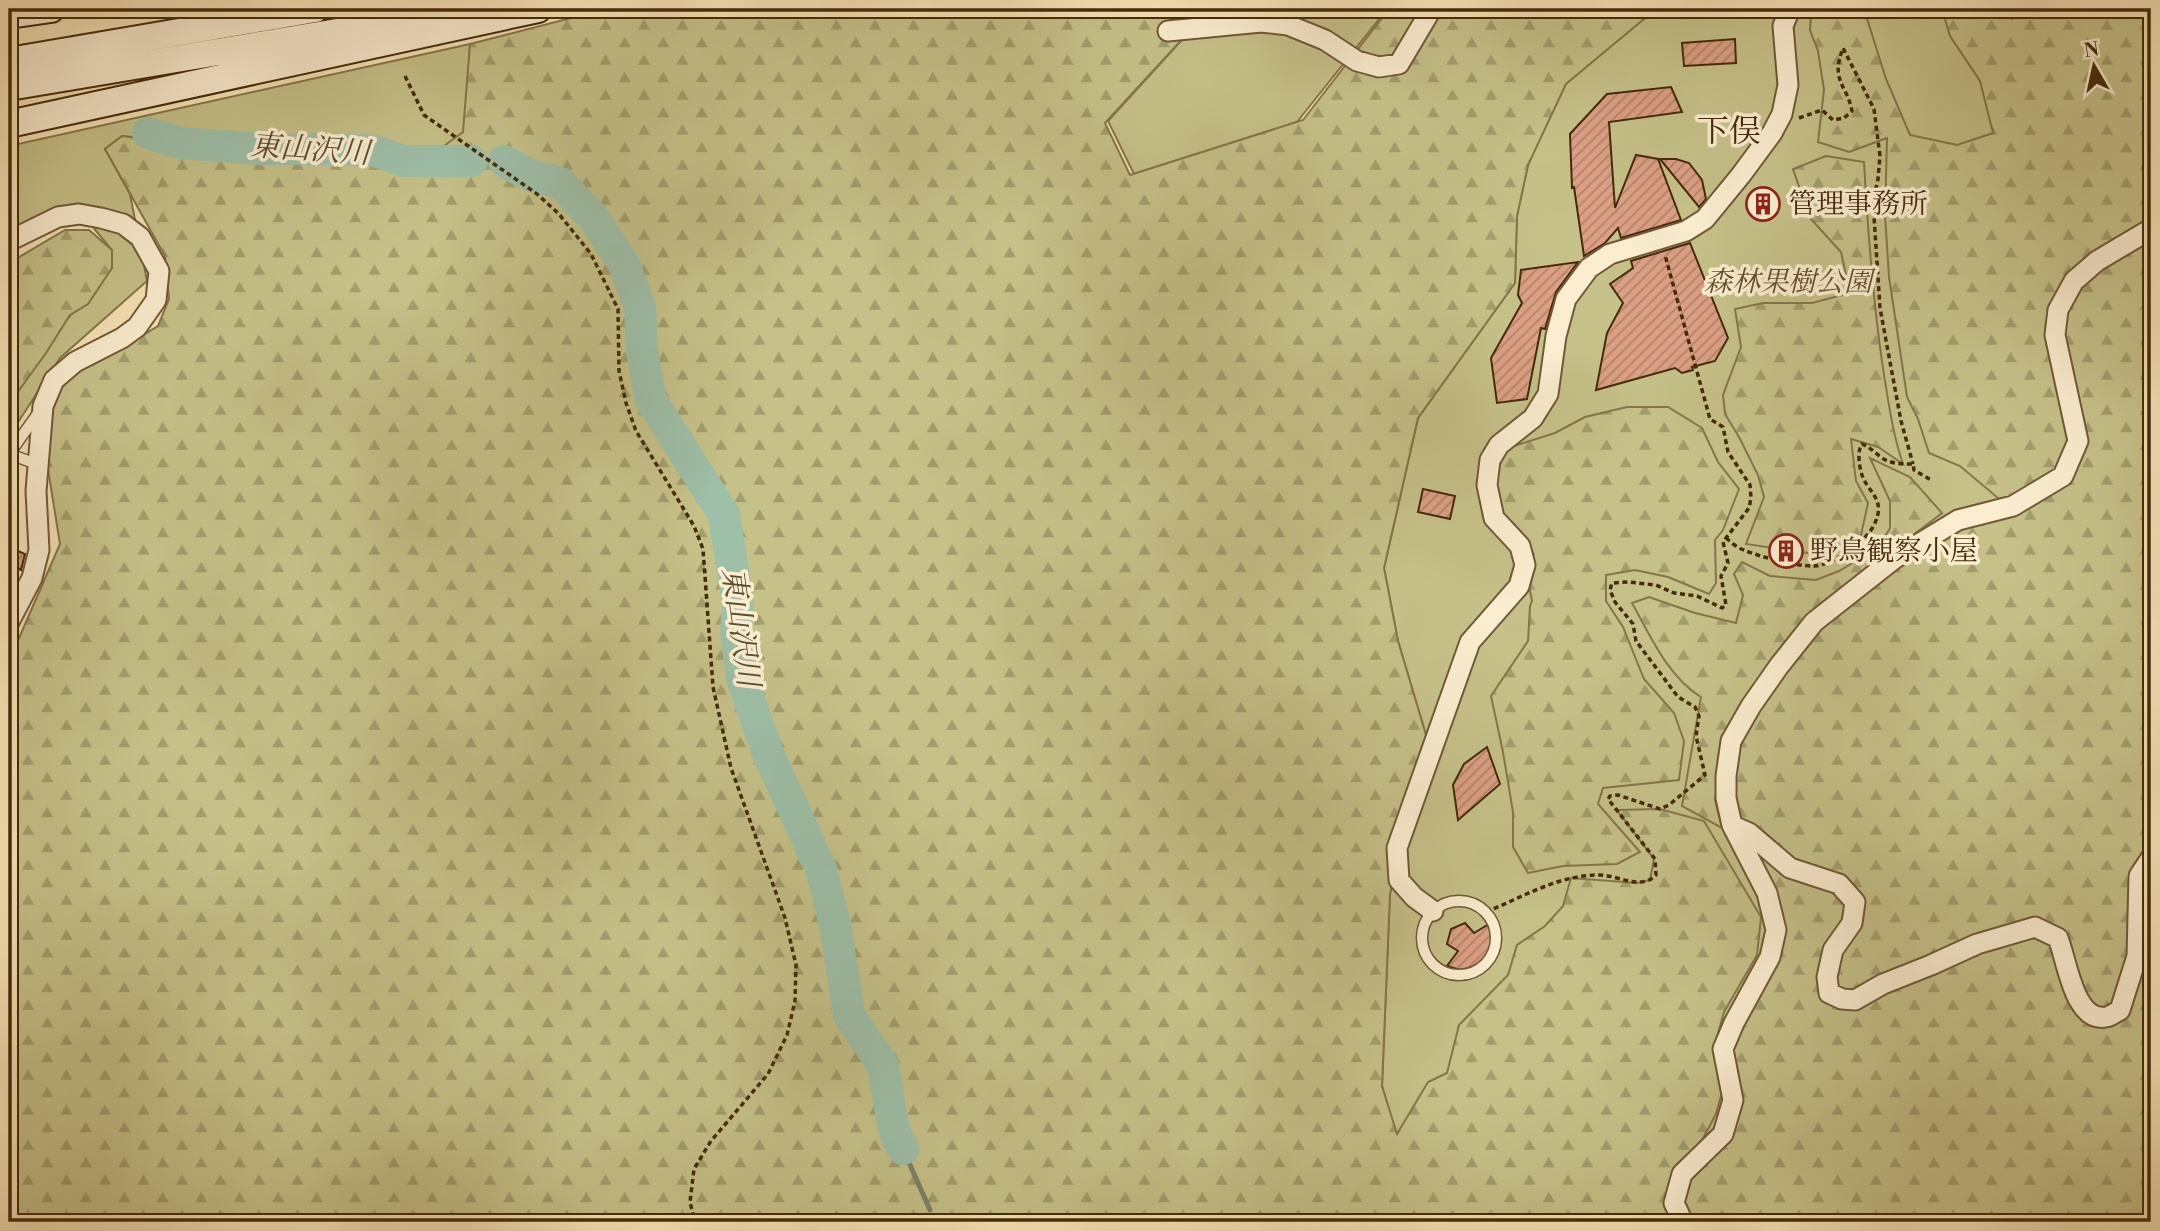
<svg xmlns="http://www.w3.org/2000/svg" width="2160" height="1231" font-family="'Libre Bodoni','Noto Serif JP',serif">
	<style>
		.green { fill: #c5c188; stroke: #85764a; stroke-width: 2 }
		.forest { fill: url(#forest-firs); stroke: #85764a; stroke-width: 2 }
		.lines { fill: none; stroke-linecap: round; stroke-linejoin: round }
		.stream { stroke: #7a8369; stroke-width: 5 }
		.river { stroke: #9ebfa8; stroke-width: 32 }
		.building { fill: url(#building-hatch); stroke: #452a0b; stroke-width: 2 }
		.lane-casing { stroke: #725836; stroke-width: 13 }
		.street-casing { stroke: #725836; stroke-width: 23 }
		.secondary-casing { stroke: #452a0b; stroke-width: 30 }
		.path { stroke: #452a0b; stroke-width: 3.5; stroke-dasharray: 5 3.5; stroke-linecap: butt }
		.lane { stroke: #faedd0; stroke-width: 10 }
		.street { stroke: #faedd0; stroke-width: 19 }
		.secondary { stroke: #faedd0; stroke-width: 26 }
		.labels { text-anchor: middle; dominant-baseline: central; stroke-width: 7; stroke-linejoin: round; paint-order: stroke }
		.poi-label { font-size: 28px; fill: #452a0b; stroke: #faedd0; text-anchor: start }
		.park-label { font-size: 28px; font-style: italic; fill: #65502a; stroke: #faedd0 }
		.water-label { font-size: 30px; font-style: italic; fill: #5b4f32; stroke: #faedd0 }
		.quarter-label { font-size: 32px; fill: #452a0b; stroke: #faedd0 }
	</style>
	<defs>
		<pattern id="forest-firs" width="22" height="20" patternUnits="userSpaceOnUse" patternTransform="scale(1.75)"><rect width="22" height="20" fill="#c5c188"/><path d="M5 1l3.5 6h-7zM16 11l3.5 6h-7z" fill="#a29d6d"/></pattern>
		<pattern id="building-hatch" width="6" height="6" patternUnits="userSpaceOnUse" patternTransform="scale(1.75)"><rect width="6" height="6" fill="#db9f84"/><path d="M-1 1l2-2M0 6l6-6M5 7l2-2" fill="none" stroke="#b3826a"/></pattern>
	</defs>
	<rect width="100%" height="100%" fill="#f7e4b6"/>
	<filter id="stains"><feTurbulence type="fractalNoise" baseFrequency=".00286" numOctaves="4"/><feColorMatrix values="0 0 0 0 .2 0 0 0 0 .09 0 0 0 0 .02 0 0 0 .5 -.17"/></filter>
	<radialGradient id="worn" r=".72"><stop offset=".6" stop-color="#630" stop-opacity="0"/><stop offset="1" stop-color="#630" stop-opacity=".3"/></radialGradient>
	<path class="green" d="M1210,9H1387L1297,122L1134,174L1108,121Z
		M1648,9H2151L2078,441L1774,922L1727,1120L1682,1174L1454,1205L1412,1189L1382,1086L1390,894L1426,735L1398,641L1384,568L1418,418L1515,283L1517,216L1528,165L1564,83L1650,14Z
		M470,44L467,134L419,164L122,136L105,149L130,194L147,281L60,358L9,436V398L68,318L112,268V250L77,208L9,237V146Z"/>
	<path class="forest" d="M606,9H1210L1105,123L1130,175L1303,120L1389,9H1648L1650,14L1566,84L1528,165L1517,216L1515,283L1418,418L1384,568L1398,641L1426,735L1390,894L1382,1086L1397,1134L1428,1082L1447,1073L1459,1025L1508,975L1517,945L1545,926L1563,906L1571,878L1637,883L1650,880L1654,859L1617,810L1660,809L1704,821L1761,917L1757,955L1724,1012L1715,1044L1722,1092L1716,1114L1701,1142L1727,1120L1732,1027L1774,922L1721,764L1715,800L1722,828L1682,806L1701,697C1668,677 1650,635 1632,603L1649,597L1695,613L1736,623L1743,595L1734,574L1742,562L1770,576L1816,580L1839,571L1879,547L1890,528V501L1870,458L1910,477L1942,513L1841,590L1850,594L2004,503L1960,466L1929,453L1918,419L1907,397L1889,277L1885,215L1887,138L1849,152L1818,142L1824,90L1818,51L1810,30L1811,15L1819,9H1864L1886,79L1910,135L1957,145L1993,133L1980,81L1950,36L1942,9H1995L2012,19L2027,9H2151V1222H9V661L60,544L47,463L53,391L78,365L128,344L158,326L169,299L165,256L105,149L122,136L257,153L337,155L415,167L463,132L470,44Z
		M1826,156L1864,162C1868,234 1873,304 1884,375C1889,405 1893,435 1903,464L1878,447L1851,439L1856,481L1868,503L1861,535L1822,555L1746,544L1764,497L1758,475L1739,437L1725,414L1723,395L1741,347L1735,309L1763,303H1812L1850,293L1841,252L1810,218L1793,169Z
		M65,230H89L112,250V268L88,304L70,315L46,353L9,404V263Z
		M1627,407H1668L1702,428L1718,462L1739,489L1723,530L1715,540L1716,583L1709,594L1668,577L1635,570L1606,575V601L1623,627L1644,679L1674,713L1684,741L1679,780L1603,788L1598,804L1640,852L1617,864L1563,866L1528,873L1513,847V812L1503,752L1491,696L1528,641L1530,606L1532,601L1525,565L1494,518L1495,452L1555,433L1585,417Z"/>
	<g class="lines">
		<path class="stream" d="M903,1149L930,1210"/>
		<path class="river" d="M148,133L180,143L261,149H342L375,151L403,161H472
			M504,161L531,176L559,182L593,217L624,264L640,307L642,351L651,400L724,515L738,604L736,631L742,679L768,753L821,869L835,924L849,1015L883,1065L894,1131L903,1149"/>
	</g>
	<path class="building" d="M1735,39L1736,63L1684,66L1682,43Z
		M1671,87L1682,112L1609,122L1615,208L1636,155L1658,159L1681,220L1621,238L1618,228L1605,243L1584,256L1574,187L1572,188L1570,134L1607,94Z
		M1660,159H1676L1689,163L1702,180L1706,199L1699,207Z
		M1760,191L1777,207L1766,218L1750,201Z
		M1690,243L1728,338L1715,361L1692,367L1693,370L1682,373L1675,368L1596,390L1607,333L1623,303L1610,284L1633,268L1631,261Z
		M1578,262L1556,292L1545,329L1541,328L1527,399L1497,403L1491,358L1522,303L1518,295L1521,270Z
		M1423,489L1455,496L1450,519L1418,512Z
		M9,547L25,554L21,570L9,564Z
		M1487,747L1500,784L1458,820L1453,785L1464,764Z
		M1465,923L1474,933L1489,924L1493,937L1489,953L1477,966L1460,970L1447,966L1458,951L1447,944L1451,929Z"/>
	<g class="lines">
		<g class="lane-casing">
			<path id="lane" d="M9,454L39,412
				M9,454L37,464
				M1422 938a37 37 0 1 1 74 0a37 37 0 1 1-74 0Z"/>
		</g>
		<g class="street-casing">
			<path id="street" d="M1168,31L1261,22L1288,25L1325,40L1357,61L1379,67L1399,64L1428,15L1429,9
				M9,241L58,217L79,214L101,218L123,224L140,237L159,271L156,300L137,327L122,338L75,362L54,380L43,406L36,491L39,550L32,578L9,622
				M1733,826L1749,833L1790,868L1839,884L1855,902L1852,923L1833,950L1827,977L1829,993L1842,999L1855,1000L1883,984L1931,965L1977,944L2035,927L2058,938C2067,960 2074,1023 2106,1017C2110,1017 2116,1012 2120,1010L2137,956L2139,876L2151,858
				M1433,911L1414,897L1399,880L1397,848L1470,642L1519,586L1525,565L1520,546L1494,518L1487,485L1490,460L1499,445L1533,418L1548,394L1556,336L1566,299L1589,268L1610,254L1686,231L1705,219L1741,175L1772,133L1782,114L1788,85L1783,26L1790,9
				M1683,1222L1674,1203L1682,1174L1723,1134L1733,1100L1723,1049L1734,1023L1770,957L1776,930L1767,893L1732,825L1726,798V776L1731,741L1751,706L1779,666L1814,622L1894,559L1958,520L2013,506L2063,476L2078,441L2055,335L2058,310L2074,281L2097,261L2151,229"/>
		</g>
		<g class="secondary-casing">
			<path id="secondary" d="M9,15L51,9
				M9,61L315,9
				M9,87L421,18
				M9,124L538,9"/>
		</g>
		<path class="path" d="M405,76L424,115L537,194L559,214L591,254L618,309L619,371L626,403L636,431L694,526L703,549L713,687L731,768L785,918L796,965L795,1001L787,1035L768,1074L711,1141L694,1169L690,1202L695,1222
			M1799,118L1822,110L1833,120L1844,118L1852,111C1847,84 1830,82 1843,48L1874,109L1880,156L1878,179L1873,201L1880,308L1901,421L1913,464
			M1726,538C1731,542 1737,548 1744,550C1760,557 1795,566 1813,566C1832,566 1866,542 1874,525C1887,499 1868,493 1862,475C1859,467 1857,450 1862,444C1870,447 1875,453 1882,458C1891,464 1902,464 1913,464L1914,470L1931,480
			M1486,912C1523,897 1558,875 1599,875C1619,875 1640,891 1656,875L1655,859L1608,799L1610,796L1618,795L1660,809L1669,805L1705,775L1696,736L1699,716L1695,707L1678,697L1636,641L1633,624L1615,602L1610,590L1612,583L1628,582L1656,585L1674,593L1697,596L1722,608L1726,605L1721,576L1728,563L1723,542L1749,508L1751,498L1750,485L1728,452L1723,427L1710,419L1665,255"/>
		<use href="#lane" class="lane"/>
		<use href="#street" class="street"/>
		<use href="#secondary" class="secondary"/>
	</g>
	<defs>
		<g id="building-ring" transform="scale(1.75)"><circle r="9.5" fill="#faedd0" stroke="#8f2418" stroke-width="1.5"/><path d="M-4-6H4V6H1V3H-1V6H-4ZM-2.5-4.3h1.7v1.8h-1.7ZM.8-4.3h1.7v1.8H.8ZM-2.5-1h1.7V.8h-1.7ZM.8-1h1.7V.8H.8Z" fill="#8f2418"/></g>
	</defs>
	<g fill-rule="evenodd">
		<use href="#building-ring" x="1763" y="204"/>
		<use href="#building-ring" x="1786" y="551"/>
	</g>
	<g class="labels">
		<g class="poi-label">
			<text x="1788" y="204">管理事務所</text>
			<text x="1810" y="551">野鳥観察小屋</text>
		</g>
		<g class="park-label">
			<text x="1788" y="282">森林果樹公園</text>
		</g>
		<g class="water-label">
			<text transform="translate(310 150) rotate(4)">東山沢川</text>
			<text transform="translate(740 627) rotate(82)">東山沢川</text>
		</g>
		<g class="quarter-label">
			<text x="1729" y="132">下俣</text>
		</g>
	</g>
	<rect width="2160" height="1231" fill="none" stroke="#f7e4b6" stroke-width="35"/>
	<rect x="10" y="10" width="2139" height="1210" fill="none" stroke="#452a0b" stroke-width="3.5"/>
	<rect x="18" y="18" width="2125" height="1196" fill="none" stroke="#452a0b" stroke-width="2"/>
	<g transform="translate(2094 66) rotate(351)" stroke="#faedd0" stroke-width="5" paint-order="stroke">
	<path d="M0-5L12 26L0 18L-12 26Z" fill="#452a0b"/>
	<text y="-10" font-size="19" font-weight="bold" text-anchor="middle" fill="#452a0b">N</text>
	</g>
	<rect width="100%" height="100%" filter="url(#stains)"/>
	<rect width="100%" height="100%" fill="url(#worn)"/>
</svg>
